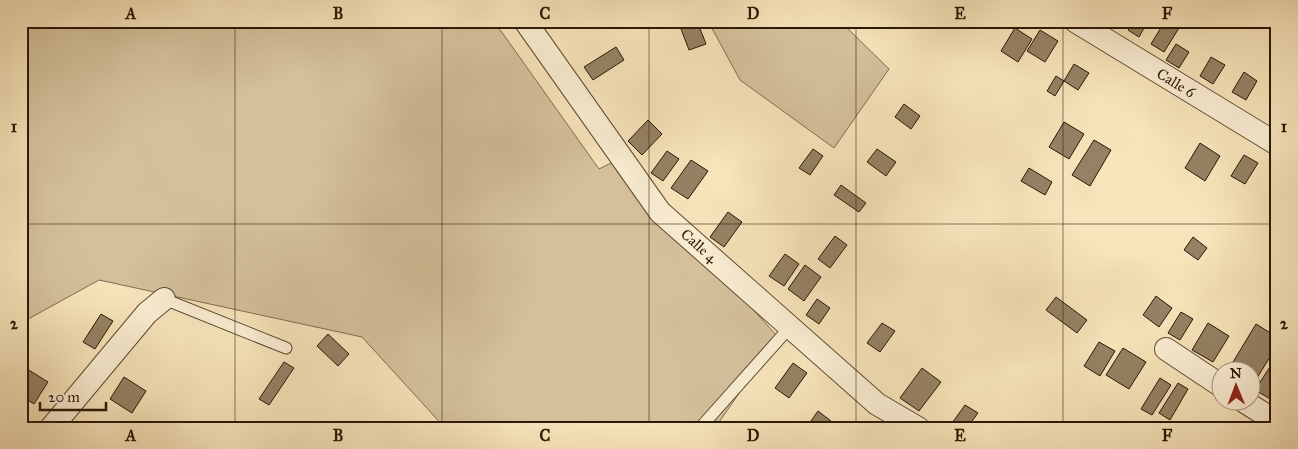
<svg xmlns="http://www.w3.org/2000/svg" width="1298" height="449" font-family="'IM FELL Great Primer',serif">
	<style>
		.green { fill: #d4c19c; stroke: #806c52 }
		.building { fill: #958264; stroke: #2b1707 }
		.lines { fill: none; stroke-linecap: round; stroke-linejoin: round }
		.lane-casing { stroke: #5e4a34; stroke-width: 13 }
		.street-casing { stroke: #5e4a34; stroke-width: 24 }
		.lane { stroke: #faedd2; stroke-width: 11 }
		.street { stroke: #faedd2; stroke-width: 22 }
		.grid { fill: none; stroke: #2b1707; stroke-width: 1; stroke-opacity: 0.55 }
		.labels { text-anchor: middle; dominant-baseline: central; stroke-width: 4; stroke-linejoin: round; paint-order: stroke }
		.street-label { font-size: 15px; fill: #2b1707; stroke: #faedd2 }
		.neatline { fill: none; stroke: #2b1707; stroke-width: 2 }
		.grid-label { font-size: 16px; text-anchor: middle; font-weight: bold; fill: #2b1707 }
	</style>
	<rect width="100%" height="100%" fill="#f7e4ba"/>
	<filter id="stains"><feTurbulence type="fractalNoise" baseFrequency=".004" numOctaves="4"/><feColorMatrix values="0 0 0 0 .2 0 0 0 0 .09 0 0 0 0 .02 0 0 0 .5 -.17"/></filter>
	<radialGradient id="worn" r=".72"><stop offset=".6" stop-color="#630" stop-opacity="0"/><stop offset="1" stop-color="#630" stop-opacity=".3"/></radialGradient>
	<path class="green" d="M21,21H490L501,31L599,169L617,160L778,337L715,428H445L362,337L99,280L21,323Z
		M519,21H564L531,35Z
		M708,21H840L889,69L834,148L740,80Z"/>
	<path class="building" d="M678,21H697L706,44L689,50Z
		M984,21H1000L994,29Z
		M1134,21H1148L1139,37L1128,30Z
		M1165,21L1179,28L1164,52L1151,44Z
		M1015,28L1032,39L1018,62L1001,51Z
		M1040,30L1058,41L1045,62L1027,51Z
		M1176,44L1189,52L1179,68L1166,60Z
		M616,47L624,60L593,80L584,67Z
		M1211,57L1225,65L1213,84L1200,76Z
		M1074,64L1089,73L1078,90L1064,81Z
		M1244,72L1257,81L1246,100L1232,92Z
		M1056,76L1064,81L1055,96L1047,91Z
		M904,104L920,116L911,129L895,117Z
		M648,120L662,134L642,155L628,141Z
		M1064,122L1084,134L1069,159L1049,147Z
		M1094,140L1111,150L1090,186L1072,175Z
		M1200,143L1220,156L1205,181L1185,168Z
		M813,149L823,156L810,175L799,168Z
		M877,149L896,162L886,176L867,162Z
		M667,151L679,159L663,181L651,173Z
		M1244,155L1258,163L1245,184L1231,176Z
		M691,160L708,171L688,199L671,188Z
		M1029,168L1052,182L1045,195L1021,181Z
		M841,185L866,203L859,212L834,195Z
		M728,212L742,222L724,247L710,237Z
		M835,236L847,245L830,268L818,259Z
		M1193,237L1207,248L1198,260L1184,250Z
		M785,254L799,264L784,286L769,276Z
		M805,265L821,277L804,301L788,289Z
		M1156,296L1172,308L1159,327L1143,315Z
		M1056,297L1087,320L1077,333L1046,310Z
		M817,299L830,308L819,324L806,315Z
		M1181,312L1193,319L1180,340L1168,333Z
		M101,314L113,321L95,349L83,342Z
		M882,323L895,331L880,352L867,343Z
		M1208,323L1229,336L1213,362L1192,350Z
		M1256,324L1277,337V346L1250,389V372H1227Z
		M328,334L349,354L338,366L317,346Z
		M1099,342L1115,351L1100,376L1084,366Z
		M1123,348L1146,362L1129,389L1106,375Z
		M1277,356V403L1255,390Z
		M284,362L294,368L269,405L259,399Z
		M793,363L807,373L789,398L775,388Z
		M24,367L48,382L34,404L21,396V372Z
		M922,368L941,382L919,411L900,398Z
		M124,377L146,391L132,413L110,399Z
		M1160,378L1171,385L1152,415L1141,409Z
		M1178,383L1188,389L1170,420L1159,413Z
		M965,405L978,413L967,428H952L950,426Z
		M818,411L831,421L826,428H806Z
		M997,423L1004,428H994Z"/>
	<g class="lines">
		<g class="lane-casing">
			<path id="lane" d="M164,299L286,348
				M700,428L790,327"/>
		</g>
		<g class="street-casing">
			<path id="street" d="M525,21L660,212L877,404L918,428
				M1075,21L1277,144
				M1166,349L1220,385
				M1245,402L1277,422
				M51,428L147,313L164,299"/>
		</g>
		<use href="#lane" class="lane"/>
		<use href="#street" class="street"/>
	</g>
	<path class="grid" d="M235,21V428M442,21V428M649,21V428M856,21V428M1063,21V428M21,224H1277"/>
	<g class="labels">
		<g class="street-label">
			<text transform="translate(1176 83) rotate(31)">Calle 6</text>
			<text transform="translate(699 246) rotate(42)">Calle 4</text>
		</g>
	</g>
	<rect width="1298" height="449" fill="none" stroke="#f7e4ba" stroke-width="55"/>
	<g transform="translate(1236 386) rotate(359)"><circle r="24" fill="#faedd2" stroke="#a79781"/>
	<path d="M0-4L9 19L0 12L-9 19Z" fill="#8f2418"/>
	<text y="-8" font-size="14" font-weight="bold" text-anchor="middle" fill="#2b1707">N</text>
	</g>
	<path d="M40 402v8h66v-8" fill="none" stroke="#2b1707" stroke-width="2.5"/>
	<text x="48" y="402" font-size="15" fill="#2b1707" stroke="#faedd2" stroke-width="4" paint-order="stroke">20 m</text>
	<rect x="28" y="28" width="1242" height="394" class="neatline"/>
	<g class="grid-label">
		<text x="131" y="19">A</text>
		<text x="338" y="19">B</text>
		<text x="545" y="19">C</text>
		<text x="753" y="19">D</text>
		<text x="960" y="19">E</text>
		<text x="1167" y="19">F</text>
		<text x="14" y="132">1</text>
		<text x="1284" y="132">1</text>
		<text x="14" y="329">2</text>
		<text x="1284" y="329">2</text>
		<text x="131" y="441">A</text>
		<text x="338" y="441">B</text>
		<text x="545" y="441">C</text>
		<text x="753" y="441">D</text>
		<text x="960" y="441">E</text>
		<text x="1167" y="441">F</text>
	</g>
	<rect width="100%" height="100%" filter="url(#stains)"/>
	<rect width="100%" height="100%" fill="url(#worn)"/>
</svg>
